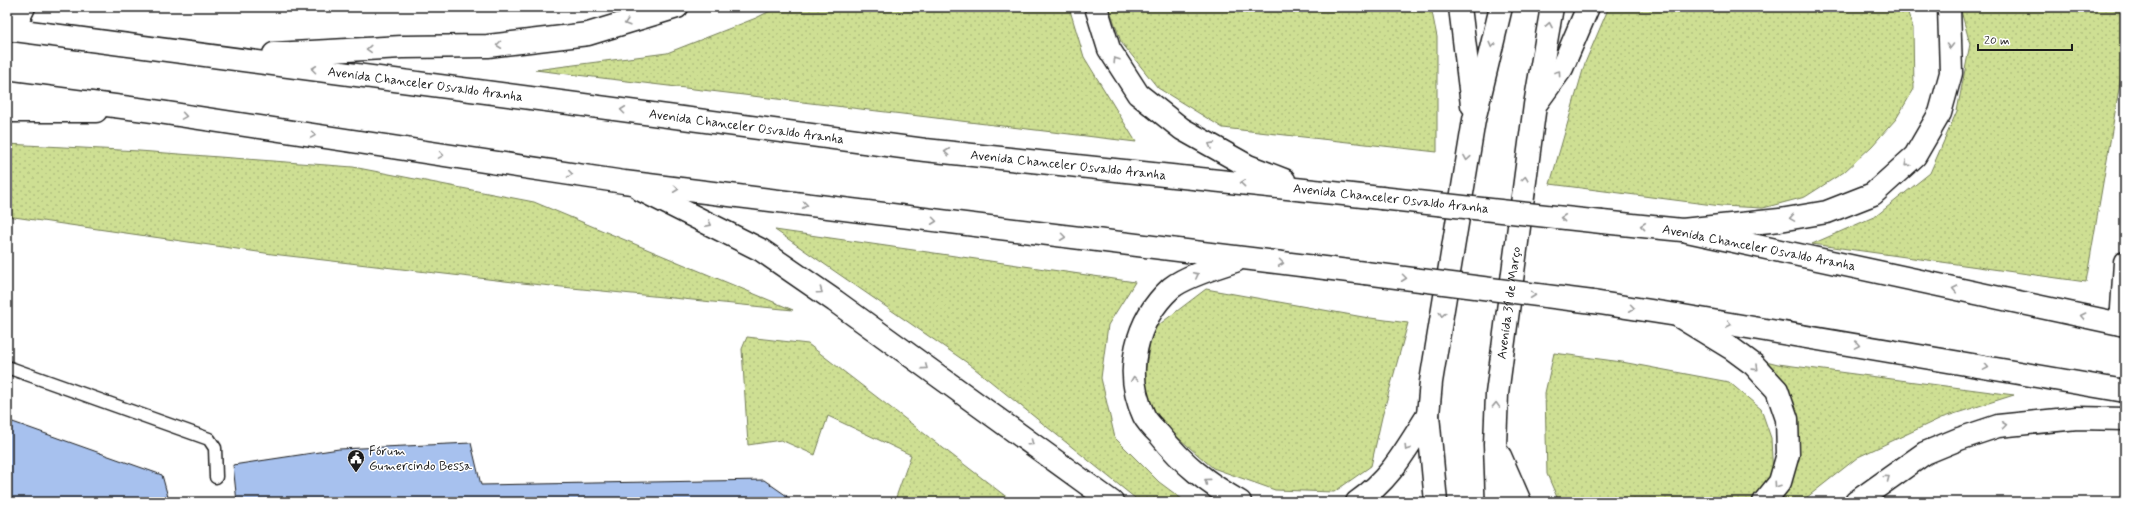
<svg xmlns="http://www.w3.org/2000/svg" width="2132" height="509" font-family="Mynerve,sans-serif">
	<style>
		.grass { fill: url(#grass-dots); stroke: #757e58 }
		.building { fill: #a7c1ee; stroke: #1c1c1c }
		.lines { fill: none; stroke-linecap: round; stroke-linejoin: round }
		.service-casing { stroke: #1c1c1c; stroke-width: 15 }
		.minor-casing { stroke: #1c1c1c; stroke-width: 25 }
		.secondary-casing { stroke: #1c1c1c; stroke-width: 25 }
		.primary-casing { stroke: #1c1c1c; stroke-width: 25 }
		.service { stroke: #fff; stroke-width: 12 }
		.minor { stroke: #fff; stroke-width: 22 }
		.secondary { stroke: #fff; stroke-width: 22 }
		.primary { stroke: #fff; stroke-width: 22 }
		.primary-bridge-casing { stroke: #1c1c1c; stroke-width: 25; stroke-linecap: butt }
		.primary-bridge { stroke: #fff; stroke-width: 22 }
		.oneway { stroke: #999 }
		.labels { text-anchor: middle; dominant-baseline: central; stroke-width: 3; stroke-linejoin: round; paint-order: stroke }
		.street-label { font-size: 13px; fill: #1c1c1c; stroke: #fff }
		.poi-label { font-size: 13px; fill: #1c1c1c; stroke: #fff; text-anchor: start }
	</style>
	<defs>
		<pattern id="grass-dots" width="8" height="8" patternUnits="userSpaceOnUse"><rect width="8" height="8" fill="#cedf93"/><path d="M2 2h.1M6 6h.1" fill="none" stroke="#b0bf7e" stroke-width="1.8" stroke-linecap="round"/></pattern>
	</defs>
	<rect width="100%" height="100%" fill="#fff"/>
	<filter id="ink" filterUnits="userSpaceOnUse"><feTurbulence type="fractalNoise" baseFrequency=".025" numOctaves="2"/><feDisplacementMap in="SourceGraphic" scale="8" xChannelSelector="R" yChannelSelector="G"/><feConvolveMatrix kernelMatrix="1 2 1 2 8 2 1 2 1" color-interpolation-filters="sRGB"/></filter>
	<g filter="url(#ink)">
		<path class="grass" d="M778,7H1069L1084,57L1136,142L535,70L667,53L756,18Z
			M1109,7H1431L1437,37V152L1223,128L1158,88L1121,42Z
			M1609,7H1906L1913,28L1914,89L1896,119L1872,146L1844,172L1805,197L1763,208L1721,206L1550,184L1585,63Z
			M1960,7H2125V54L2086,282L1812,244L1876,216L1930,173L1957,111L1970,44Z
			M7,144L139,151L353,167L534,202L793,310L522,283L272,254L7,216Z
			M775,230L1135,282L1108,325L1101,378L1115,438L1159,482L1186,502H1140L969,364Z
			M1206,289L1363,317L1408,323L1382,417L1371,466L1334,492L1275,490L1213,468L1158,420L1144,402L1145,372L1152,330Z
			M747,337L808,344L1013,502H899L895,500L911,455L828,416L815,455L781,440L748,445L742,349Z
			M1554,353L1622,362L1729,382L1761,409L1771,438L1773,478L1761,502H1559L1547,474L1545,393Z
			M1754,358L1778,364L2014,395L1941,418L1858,457L1801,502H1778L1788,488L1799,450L1792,413Z"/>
		<path class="building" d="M7,420L162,475L168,497L166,502H7Z
			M471,443L481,485L764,480L787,496L784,502H237L233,465L339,449Z"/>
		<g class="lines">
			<g class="service-casing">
				<path id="service" d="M7,367L209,439L215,448L216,477"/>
			</g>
			<g class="minor-casing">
				<path id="minor" d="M13,30L24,7
					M7,111H96
					M2121,324L2125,262"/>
			</g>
			<g class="secondary-casing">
				<path id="secondary" d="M1687,231L2125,325
					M1677,315L2125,391"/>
			</g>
			<g class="primary-casing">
				<g id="primary">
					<path d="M1096,7L1109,49L1138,94L1182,129L1248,166L1284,180"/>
					<path d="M1460,7L1472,105"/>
					<path id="s1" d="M7,29L925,150L1381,198"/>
					<path d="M274,54L402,47L488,46L588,34L677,7"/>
					<path d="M7,92L153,111L624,182L1365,273"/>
					<path d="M1538,101L1562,68L1588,7"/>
					<path d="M641,190L761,250L835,301L1112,502"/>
					<path d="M1602,222L1682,230L1780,220L1827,212L1873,194L1915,156L1940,113L1951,73L1949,7"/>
					<path d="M1235,261C1217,267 1186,276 1171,288C1136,320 1123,372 1144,416C1147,422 1154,429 1159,434C1184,465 1206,482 1240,502"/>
					<path d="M1593,302L1677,315L1731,348L1754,365L1777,390L1787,419L1788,454L1780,482L1764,502"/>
					<path d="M1500,456L1520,502"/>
					<path d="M1357,502C1391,479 1406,449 1428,415"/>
					<path d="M1436,502L1428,415L1431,382L1474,120L1501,7"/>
					<path id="s2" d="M1497,502L1495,444L1497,394L1535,105L1552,7"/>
					<path d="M1856,502L1925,453L1959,439L1998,426L2077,418L2125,419"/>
				</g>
			</g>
			<use href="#service" class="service"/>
			<use href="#minor" class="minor"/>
			<use href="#secondary" class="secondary"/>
			<use href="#primary" class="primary"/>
			<g class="primary-bridge-casing">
				<path id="primary-bridge" d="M1381,198L1602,222
					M1365,273L1593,302"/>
			</g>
			<use href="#primary-bridge" class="primary-bridge"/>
		</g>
		<defs><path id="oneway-chevron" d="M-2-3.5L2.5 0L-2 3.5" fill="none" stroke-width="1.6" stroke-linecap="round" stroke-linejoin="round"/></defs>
		<g class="oneway">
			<use href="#oneway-chevron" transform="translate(627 23) rotate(164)"/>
			<use href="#oneway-chevron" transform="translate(1549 25) rotate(-80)"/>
			<use href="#oneway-chevron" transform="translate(499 45) rotate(173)"/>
			<use href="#oneway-chevron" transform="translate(1492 45) rotate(104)"/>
			<use href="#oneway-chevron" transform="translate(1950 46) rotate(90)"/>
			<use href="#oneway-chevron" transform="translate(369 49) rotate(177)"/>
			<use href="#oneway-chevron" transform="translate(1116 60) rotate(-123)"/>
			<use href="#oneway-chevron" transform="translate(314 69) rotate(-173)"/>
			<use href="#oneway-chevron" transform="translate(1558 73) rotate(-54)"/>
			<use href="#oneway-chevron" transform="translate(623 110) rotate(-173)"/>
			<use href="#oneway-chevron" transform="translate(184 116) rotate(9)"/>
			<use href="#oneway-chevron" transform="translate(313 135) rotate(9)"/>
			<use href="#oneway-chevron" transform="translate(1211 145) rotate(-151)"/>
			<use href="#oneway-chevron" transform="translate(947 152) rotate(-174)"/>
			<use href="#oneway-chevron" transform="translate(441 155) rotate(9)"/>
			<use href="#oneway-chevron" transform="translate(1467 158) rotate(99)"/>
			<use href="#oneway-chevron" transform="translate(1907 164) rotate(138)"/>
			<use href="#oneway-chevron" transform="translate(570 174) rotate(9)"/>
			<use href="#oneway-chevron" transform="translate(1525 179) rotate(-82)"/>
			<use href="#oneway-chevron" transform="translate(1243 183) rotate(-174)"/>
			<use href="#oneway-chevron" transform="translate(676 189) rotate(7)"/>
			<use href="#oneway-chevron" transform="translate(805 205) rotate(7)"/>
			<use href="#oneway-chevron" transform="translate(1563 218) rotate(-174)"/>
			<use href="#oneway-chevron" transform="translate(1792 218) rotate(171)"/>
			<use href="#oneway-chevron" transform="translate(934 221) rotate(7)"/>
			<use href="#oneway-chevron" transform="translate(709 224) rotate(27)"/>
			<use href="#oneway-chevron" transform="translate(1643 226) rotate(-174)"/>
			<use href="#oneway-chevron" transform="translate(1063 237) rotate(7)"/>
			<use href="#oneway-chevron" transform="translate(1281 263) rotate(7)"/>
			<use href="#oneway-chevron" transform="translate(1196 275) rotate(-27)"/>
			<use href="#oneway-chevron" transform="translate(1404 278) rotate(7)"/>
			<use href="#oneway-chevron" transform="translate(1955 289) rotate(-168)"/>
			<use href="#oneway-chevron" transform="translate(820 291) rotate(35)"/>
			<use href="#oneway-chevron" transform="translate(1533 295) rotate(7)"/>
			<use href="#oneway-chevron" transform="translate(1632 308) rotate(8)"/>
			<use href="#oneway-chevron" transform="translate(1442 314) rotate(99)"/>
			<use href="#oneway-chevron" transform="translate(2083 316) rotate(-168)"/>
			<use href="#oneway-chevron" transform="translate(1729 324) rotate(10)"/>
			<use href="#oneway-chevron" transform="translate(1857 345) rotate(10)"/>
			<use href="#oneway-chevron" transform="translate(925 367) rotate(36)"/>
			<use href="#oneway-chevron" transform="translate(1986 367) rotate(10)"/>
			<use href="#oneway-chevron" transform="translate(1756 368) rotate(44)"/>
			<use href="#oneway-chevron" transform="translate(1134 379) rotate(-97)"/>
			<use href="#oneway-chevron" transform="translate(1496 405) rotate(-88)"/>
			<use href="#oneway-chevron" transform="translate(2004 425) rotate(-7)"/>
			<use href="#oneway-chevron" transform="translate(1031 443) rotate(36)"/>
			<use href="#oneway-chevron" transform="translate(1407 448) rotate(122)"/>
			<use href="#oneway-chevron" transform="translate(1887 478) rotate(-37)"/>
			<use href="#oneway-chevron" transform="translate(1207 481) rotate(-143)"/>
			<use href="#oneway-chevron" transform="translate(1777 485) rotate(124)"/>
		</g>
	</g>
	<defs>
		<g id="civic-pin" transform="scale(0.9)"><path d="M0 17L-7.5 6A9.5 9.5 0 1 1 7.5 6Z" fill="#1c1c1c" stroke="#fff"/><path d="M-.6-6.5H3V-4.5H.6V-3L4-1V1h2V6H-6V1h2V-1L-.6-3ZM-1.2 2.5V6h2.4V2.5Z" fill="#fff"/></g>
	</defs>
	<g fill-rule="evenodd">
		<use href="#civic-pin" x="356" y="458"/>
	</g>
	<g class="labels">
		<g class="street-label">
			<text stroke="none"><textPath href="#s1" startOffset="422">Avenida Chanceler Osvaldo Aranha</textPath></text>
			<text stroke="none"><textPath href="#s1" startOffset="746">Avenida Chanceler Osvaldo Aranha</textPath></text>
			<text stroke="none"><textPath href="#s1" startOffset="1070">Avenida Chanceler Osvaldo Aranha</textPath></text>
			<text transform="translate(1391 199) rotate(6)">Avenida Chanceler Osvaldo Aranha</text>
			<text transform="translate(1759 248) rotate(11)">Avenida Chanceler Osvaldo Aranha</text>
			<text stroke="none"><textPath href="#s2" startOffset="200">Avenida 31 de Março</textPath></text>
		</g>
		<g class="poi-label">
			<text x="369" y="451">Fórum<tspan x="369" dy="15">Gumercindo Bessa</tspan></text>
		</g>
	</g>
	<rect width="2132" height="509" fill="none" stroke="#fff" stroke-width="24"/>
	<rect x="12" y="12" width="2108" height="485" fill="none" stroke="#1c1c1c" stroke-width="1.5" filter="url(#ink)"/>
	<path d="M1978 44v6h94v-6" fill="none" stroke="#1c1c1c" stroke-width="2"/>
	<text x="1984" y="44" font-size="12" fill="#1c1c1c" stroke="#ffffff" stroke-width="3" paint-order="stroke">20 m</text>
</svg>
